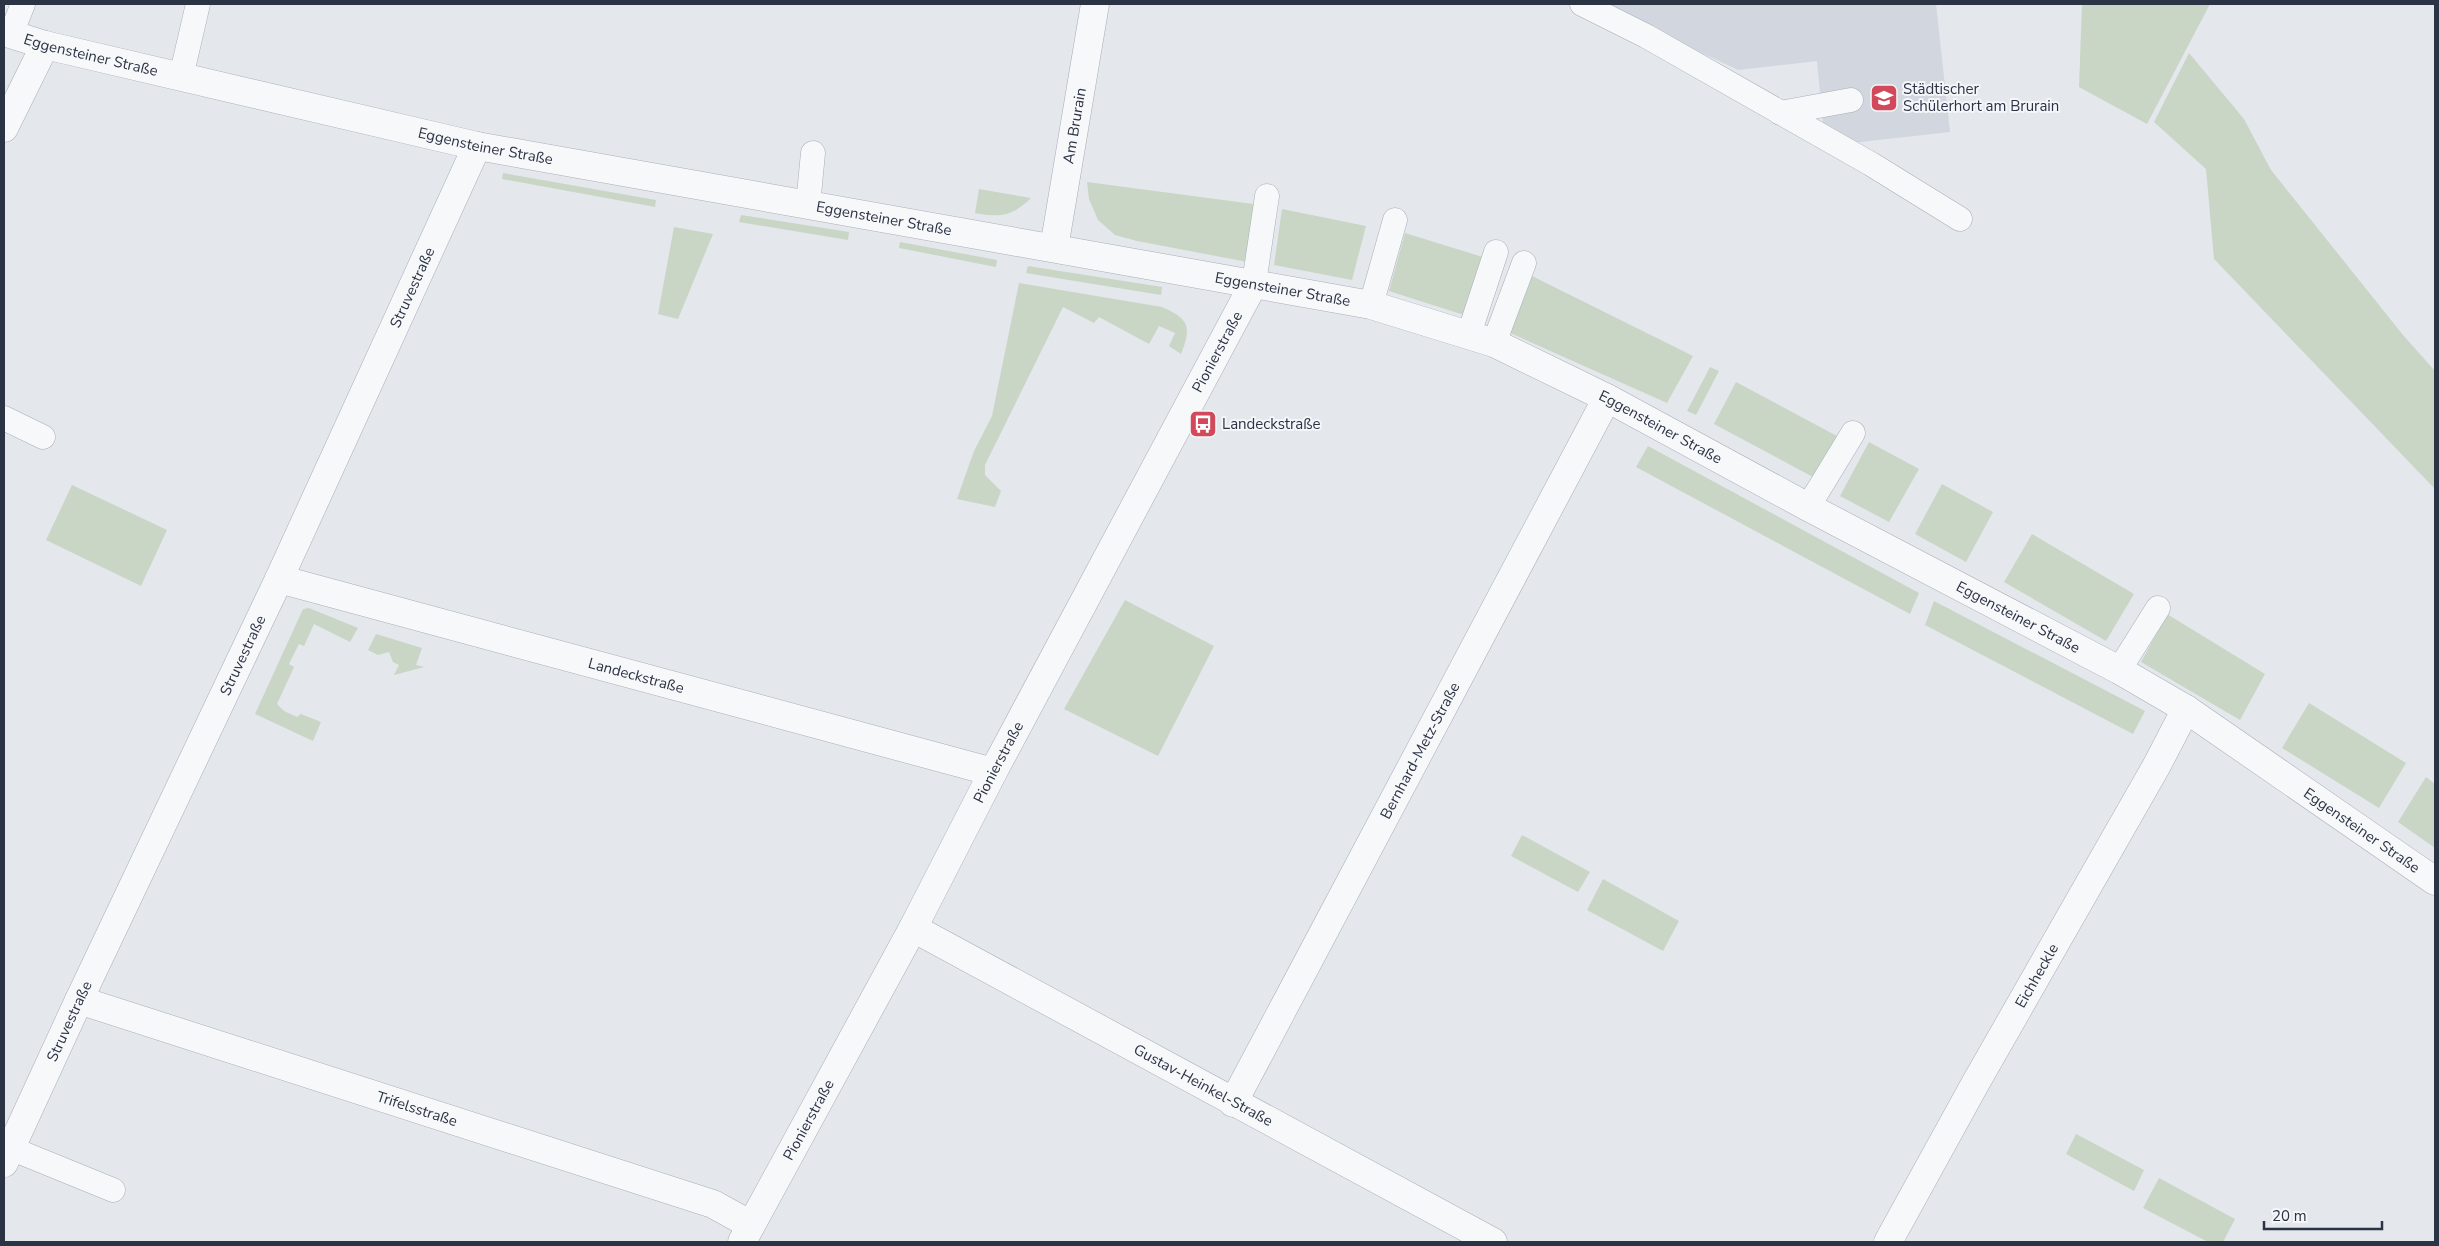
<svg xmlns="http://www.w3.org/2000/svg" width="2439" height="1246" font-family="'Nunito Sans',sans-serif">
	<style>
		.built { fill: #d2d6de }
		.green { fill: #c9d6c5 }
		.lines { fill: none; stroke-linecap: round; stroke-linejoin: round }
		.lane-casing { stroke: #a9aeb7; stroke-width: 25 }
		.street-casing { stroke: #a9aeb7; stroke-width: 29 }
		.lane { stroke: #f7f8fa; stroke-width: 24 }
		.street { stroke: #f7f8fa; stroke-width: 28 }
		.labels { text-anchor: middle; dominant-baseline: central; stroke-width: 4; stroke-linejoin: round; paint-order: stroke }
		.street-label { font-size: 15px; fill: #2b3445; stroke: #f4f6f9 }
		.poi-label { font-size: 15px; fill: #2b3445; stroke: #f4f6f9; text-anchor: start }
	</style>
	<rect width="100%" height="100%" fill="#e4e7ec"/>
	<path class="built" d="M1608,4H1936L1950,132L1851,143L1823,126L1817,61L1738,70L1668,37Z"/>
	<path class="green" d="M2082,4H2210L2147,124L2079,87Z
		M2189,53L2244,119L2271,170L2403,335L2435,371V489L2214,259L2206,169L2154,122Z
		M503,173L656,200L655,207L502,179Z
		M1087,182L1261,205L1253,263L1137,241L1115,235L1098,220L1089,199Z
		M979,189L1031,198C1013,216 999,218 975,213Z
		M1282,209L1366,226L1352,280L1274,265Z
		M741,215L849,232L848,240L739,222Z
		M674,227L713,234L678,319L658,314Z
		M1405,233L1486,258L1467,316L1389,291Z
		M900,242L997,260L996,267L899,248Z
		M1028,266L1162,287L1161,295L1026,273Z
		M1530,275L1693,356L1667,403L1508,332Z
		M1019,283L1162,307C1189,319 1192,326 1181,354L1169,346L1175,333L1159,326L1149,344L1099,317L1094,323L1063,307L985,465V475L1001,491L995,507L957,499L974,451L992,416Z
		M1710,367L1719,371L1696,415L1687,411Z
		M1736,382L1837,436L1813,477L1714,424Z
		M1869,442L1919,469L1889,522L1840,496Z
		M1648,446L1919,593L1910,614L1636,467Z
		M1942,484L1993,512L1966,562L1915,534Z
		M72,485L167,530L141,586L46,540Z
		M2032,534L2134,594L2106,641L2004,582Z
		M1125,600L1214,646L1158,756L1064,709Z
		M1934,601L2145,711L2133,734L1925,625Z
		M309,608L358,628L350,642L314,624L304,646L299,644L289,664L294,667L277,704L284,711L297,717L301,714L321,722L313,741L255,714L303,609Z
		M2167,614L2265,674L2240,720L2141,662Z
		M376,634L422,648L416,665L424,667L394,675L399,665L393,662L389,652L378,655L368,650Z
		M2309,703L2406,763L2379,808L2282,748Z
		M2426,777L2435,784V848L2398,822Z
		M1522,835L1590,872L1578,892L1511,856Z
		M1603,879L1679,921L1663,951L1587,910Z
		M2076,1134L2144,1170L2134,1191L2066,1154Z
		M2159,1178L2235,1219L2223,1242H2208L2143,1208Z"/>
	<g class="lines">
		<g class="lane-casing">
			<path id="lane" d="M1582,4L1646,36L1871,164L1960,219
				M11,34L23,4
				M181,77L198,4
				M1780,113L1851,100
				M808,205L813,153
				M1254,283L1267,196
				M1371,305L1395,220
				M1469,334L1496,252
				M1494,343L1524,263
				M4,418L43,437
				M1808,507L1853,433
				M2119,670L2158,608
				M10,1148L113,1190"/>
		</g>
		<g class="street-casing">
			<g id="street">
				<path id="s1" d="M4,32L45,45L477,146L1371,305L1494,343L1607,398L1808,507L2119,670L2186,709L2435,881"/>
				<path d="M4,128L45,45"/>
				<path id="s2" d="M1054,248L1095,4"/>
				<path id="s3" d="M279,579L993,772"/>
				<path id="s4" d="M913,928L1493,1242"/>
				<path id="s5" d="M79,1000L713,1204L751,1225"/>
				<path id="s6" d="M1233,1103L1607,398"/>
				<path id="s7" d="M4,1163L79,1000L279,579L477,146"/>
				<path id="s8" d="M742,1242L913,928L993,772L1254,283"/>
				<path id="s9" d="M1888,1242L1975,1084L2157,765L2186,709"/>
			</g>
		</g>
		<use href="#lane" class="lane"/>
		<use href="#street" class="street"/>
	</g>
	<defs>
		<g id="school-square" transform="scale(1.4375)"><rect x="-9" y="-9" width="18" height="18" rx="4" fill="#d1495b" stroke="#f4f6f9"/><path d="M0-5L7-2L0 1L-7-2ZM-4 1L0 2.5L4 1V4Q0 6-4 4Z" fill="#fff"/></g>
		<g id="bus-square" transform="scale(1.4375)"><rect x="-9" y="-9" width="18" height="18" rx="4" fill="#d1495b" stroke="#f4f6f9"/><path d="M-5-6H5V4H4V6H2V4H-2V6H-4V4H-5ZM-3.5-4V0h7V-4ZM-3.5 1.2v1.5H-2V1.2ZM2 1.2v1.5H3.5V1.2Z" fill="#fff"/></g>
	</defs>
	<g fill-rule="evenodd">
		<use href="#school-square" x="1884" y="98"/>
		<use href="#bus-square" x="1203" y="424"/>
	</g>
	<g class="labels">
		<g class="street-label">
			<text stroke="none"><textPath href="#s1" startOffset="90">Eggensteiner Straße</textPath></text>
			<text stroke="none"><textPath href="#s2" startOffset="124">Am Brurain</textPath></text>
			<text stroke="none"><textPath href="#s1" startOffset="495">Eggensteiner Straße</textPath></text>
			<text stroke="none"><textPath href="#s1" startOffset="900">Eggensteiner Straße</textPath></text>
			<text stroke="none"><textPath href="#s7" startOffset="966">Struvestraße</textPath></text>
			<text stroke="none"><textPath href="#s1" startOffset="1305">Eggensteiner Straße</textPath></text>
			<text stroke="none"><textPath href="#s8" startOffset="1009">Pionierstraße</textPath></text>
			<text stroke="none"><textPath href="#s1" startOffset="1710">Eggensteiner Straße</textPath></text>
			<text stroke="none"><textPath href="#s1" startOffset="2115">Eggensteiner Straße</textPath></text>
			<text stroke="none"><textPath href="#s7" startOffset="561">Struvestraße</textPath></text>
			<text stroke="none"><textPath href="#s3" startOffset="370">Landeckstraße</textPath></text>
			<text stroke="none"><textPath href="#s6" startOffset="399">Bernhard-Metz-Straße</textPath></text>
			<text stroke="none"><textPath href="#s8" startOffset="544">Pionierstraße</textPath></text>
			<text stroke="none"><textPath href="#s1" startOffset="2520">Eggensteiner Straße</textPath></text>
			<text stroke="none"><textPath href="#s9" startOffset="305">Eichheckle</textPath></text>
			<text stroke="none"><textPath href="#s7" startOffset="156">Struvestraße</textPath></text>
			<text stroke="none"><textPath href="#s4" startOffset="330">Gustav-Heinkel-Straße</textPath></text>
			<text stroke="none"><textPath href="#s5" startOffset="355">Trifelsstraße</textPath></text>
			<text stroke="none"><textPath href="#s8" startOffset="139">Pionierstraße</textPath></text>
		</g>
		<g class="poi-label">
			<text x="1903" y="89">Städtischer<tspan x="1903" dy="17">Schülerhort am Brurain</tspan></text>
			<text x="1222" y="424">Landeckstraße</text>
		</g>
	</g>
	<rect width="2439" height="1246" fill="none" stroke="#2b3445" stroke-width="10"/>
	<path d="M2264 1221v8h118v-8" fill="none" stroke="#2b3445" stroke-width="2.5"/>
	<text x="2272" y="1221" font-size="15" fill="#2b3445" stroke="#f4f6f9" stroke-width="4" paint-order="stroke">20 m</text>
</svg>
